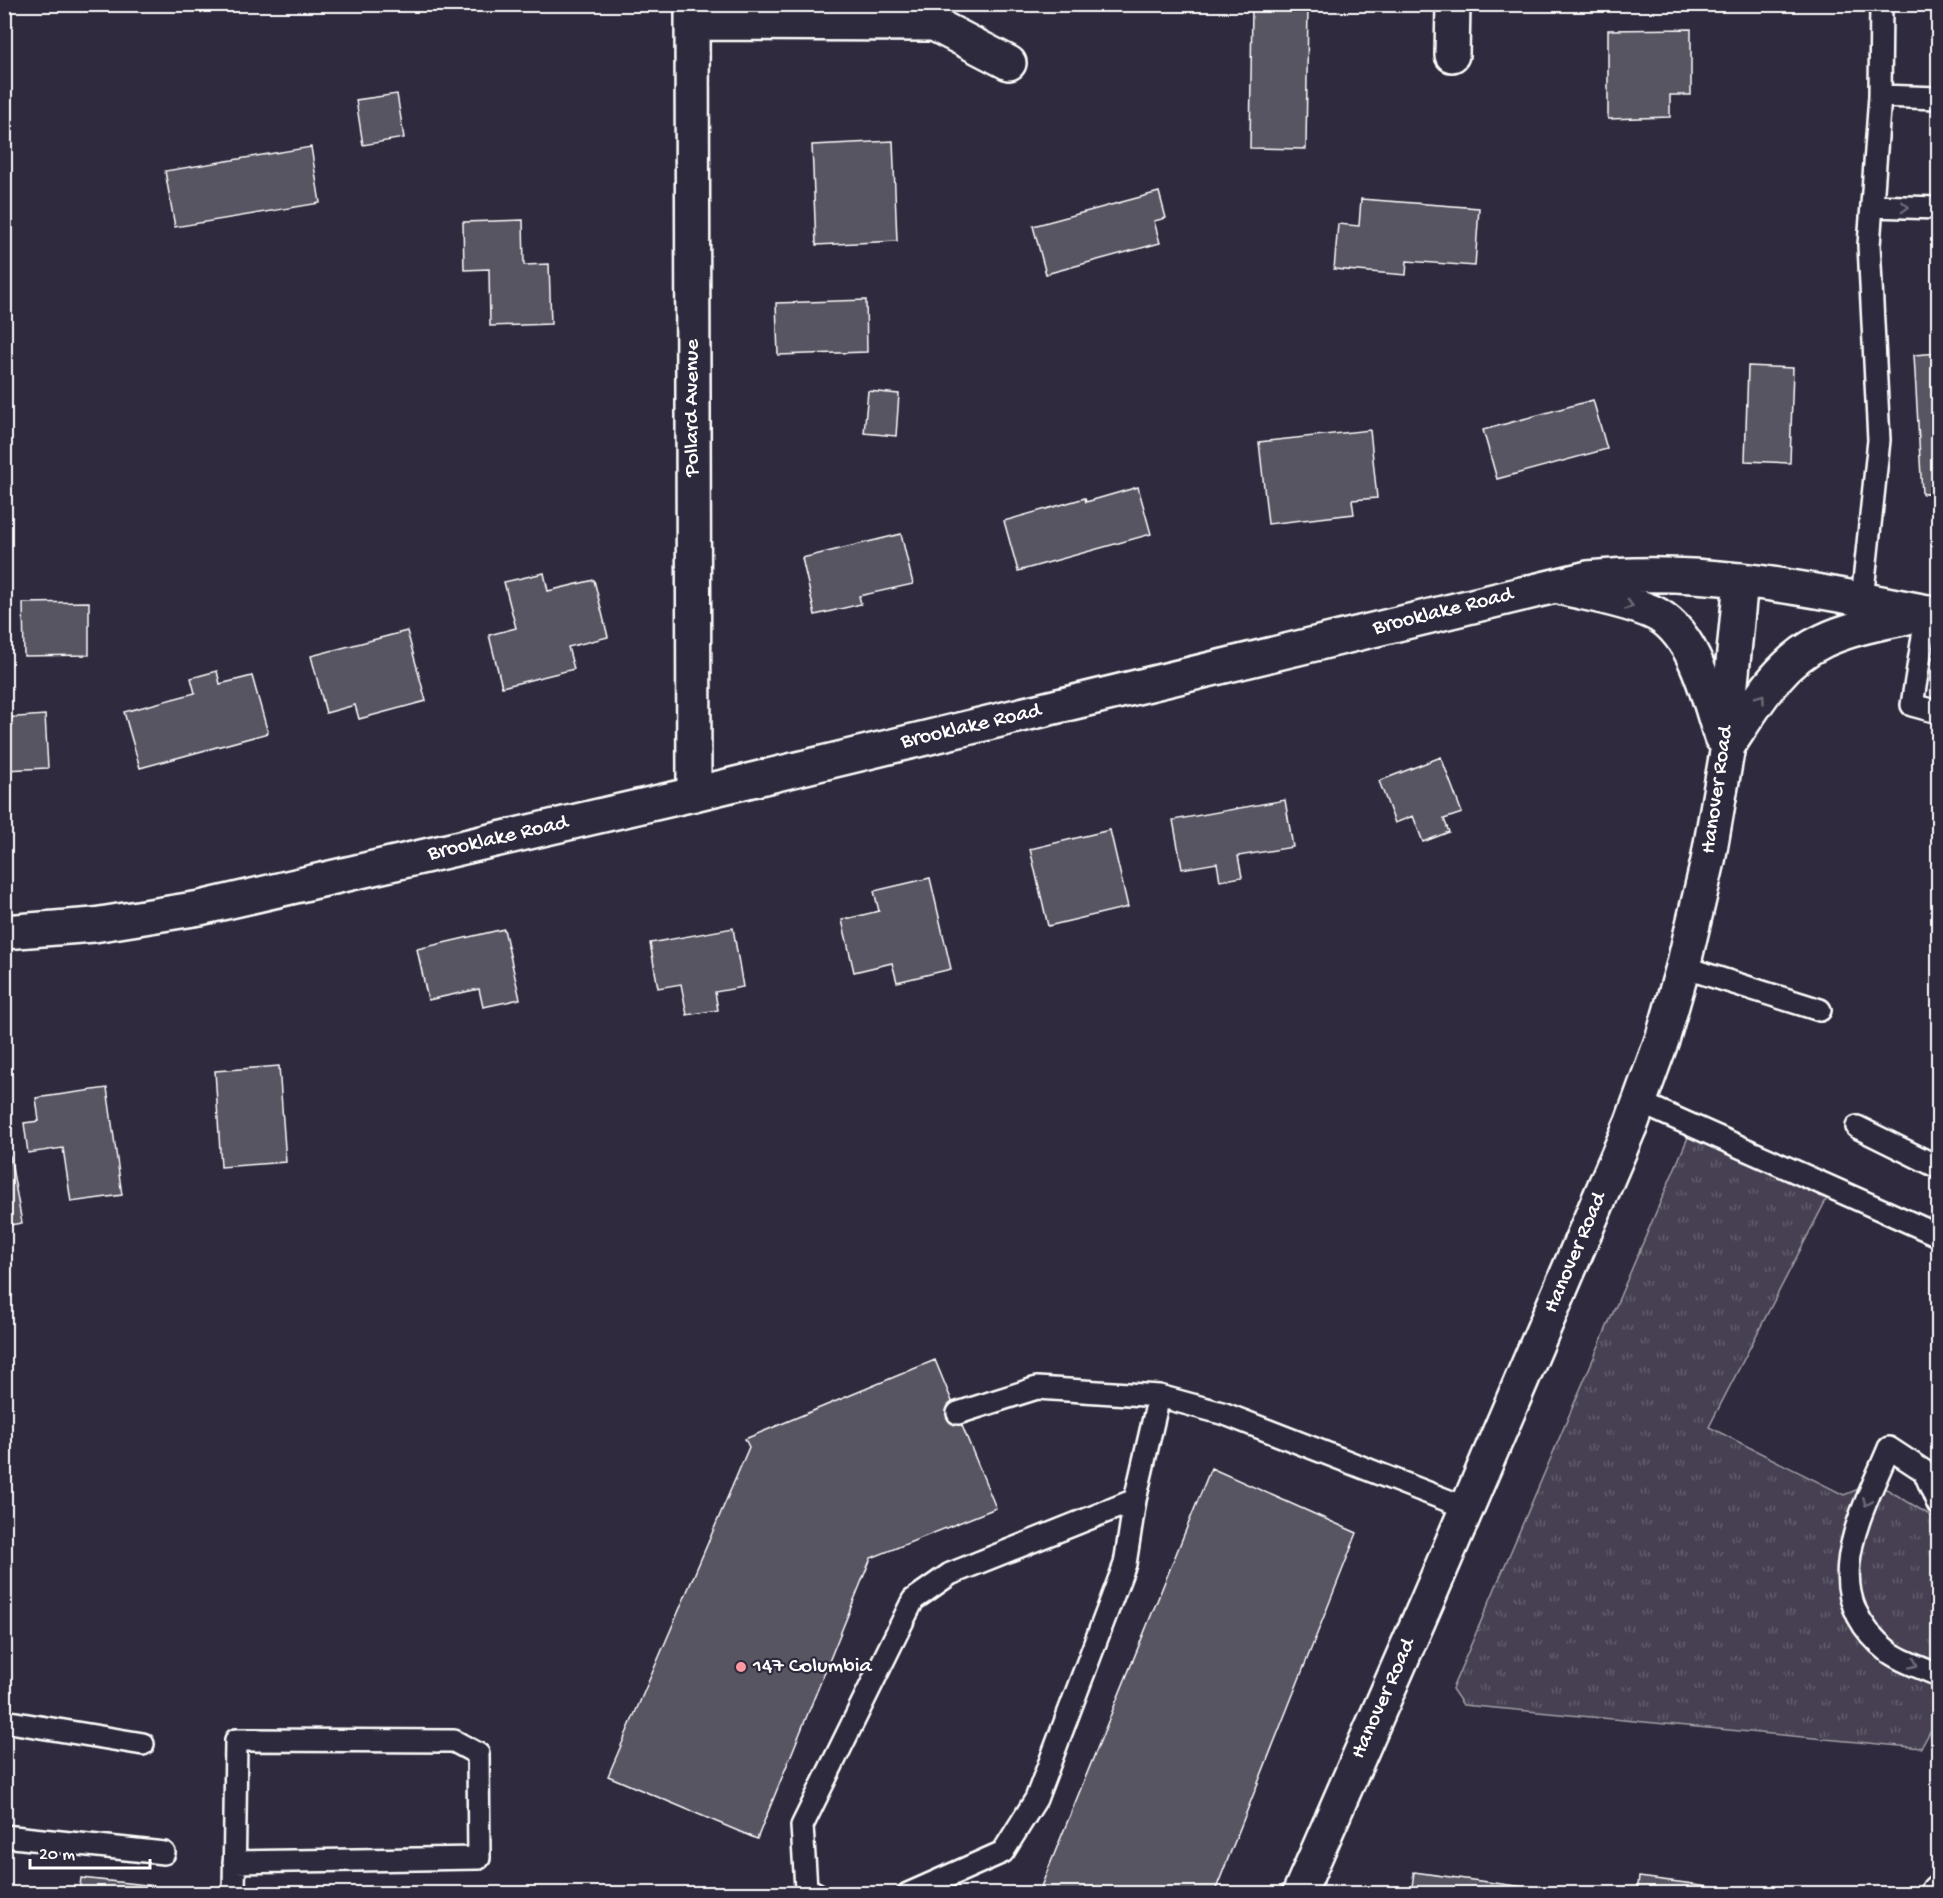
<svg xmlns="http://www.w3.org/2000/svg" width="1943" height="1898" font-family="'Gochi Hand',sans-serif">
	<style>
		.grass { fill: url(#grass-tufts); stroke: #a2a0a8; stroke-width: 1.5 }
		.building { fill: #595564; stroke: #fff; stroke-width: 1.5 }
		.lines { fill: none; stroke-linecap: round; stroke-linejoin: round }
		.lane-casing { stroke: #fff; stroke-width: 26 }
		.street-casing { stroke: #fff; stroke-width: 38 }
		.secondary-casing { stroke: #fff; stroke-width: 38 }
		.lane { stroke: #2f2a3d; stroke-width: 21 }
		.street { stroke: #2f2a3d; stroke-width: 33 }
		.secondary { stroke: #2f2a3d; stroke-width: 33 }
		.oneway { stroke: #6d6a77 }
		.poi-dot { fill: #ff9aa2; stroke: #2f2a3d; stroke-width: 2 }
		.labels { text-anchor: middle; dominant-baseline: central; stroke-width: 4.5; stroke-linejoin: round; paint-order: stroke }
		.street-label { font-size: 22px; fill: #fff; stroke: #2f2a3d }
		.poi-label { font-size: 22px; fill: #fff; stroke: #2f2a3d; text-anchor: start }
	</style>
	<defs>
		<pattern id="grass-tufts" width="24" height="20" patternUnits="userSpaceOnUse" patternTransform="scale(1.5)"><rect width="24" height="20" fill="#464152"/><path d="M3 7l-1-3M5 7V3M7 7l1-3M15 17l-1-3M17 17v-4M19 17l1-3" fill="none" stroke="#625e6c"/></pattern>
	</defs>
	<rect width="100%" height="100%" fill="#2f2a3d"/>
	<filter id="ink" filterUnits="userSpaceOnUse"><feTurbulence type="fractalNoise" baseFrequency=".0167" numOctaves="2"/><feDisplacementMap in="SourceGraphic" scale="12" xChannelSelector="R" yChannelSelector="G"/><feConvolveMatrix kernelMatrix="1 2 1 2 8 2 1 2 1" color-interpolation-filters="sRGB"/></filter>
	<g filter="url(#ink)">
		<path class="grass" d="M1689,1135L1827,1198L1709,1427L1844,1495L1875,1482L1938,1520V1717L1921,1748L1463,1705L1452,1689Z"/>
		<path class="building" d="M1252,6L1308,7L1306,149L1250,148Z
			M1691,29V95H1670V117L1608,119V30Z
			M397,94L404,138L363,145L356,100Z
			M893,141L897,241L816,245L812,145Z
			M311,147L320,203L175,227L165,171Z
			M1159,192L1166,218L1154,221L1160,243L1046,274L1033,226Z
			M1361,199L1479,208L1475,266L1407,261L1406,275L1334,269L1338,224L1359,226Z
			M523,220L524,265L549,264L551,324L490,326L489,269L464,270L463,222Z
			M866,300L867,352L778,355L776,303Z
			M1938,353V493L1922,494L1914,355Z
			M1748,366L1793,368L1790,463L1745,461Z
			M868,391L899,394L896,436L864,433Z
			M1593,400L1607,449L1497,479L1483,430Z
			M1370,430L1377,498L1352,500L1354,514L1268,524L1259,442Z
			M1138,487L1151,534L1018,571L1004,521L1085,498L1086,502Z
			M901,534L913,584L859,596L861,604L815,615L802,558Z
			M544,573L548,591L594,580L608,637L568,647L574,669L502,687L489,635L516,628L504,582Z
			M89,602V655L24,656L23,603Z
			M407,631L426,701L359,719L355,705L326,713L311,656Z
			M217,671L220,684L252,676L268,733L140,768L124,712L195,693L191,678Z
			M45,715L48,768L4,770V718Z
			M1441,757L1462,813L1444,819L1449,832L1423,842L1413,816L1395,823L1379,781Z
			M1285,800L1293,847L1238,856L1242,877L1220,881L1217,863L1182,869L1173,820Z
			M1110,830L1128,907L1048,926L1030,849Z
			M930,878L951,969L897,982L892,963L854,972L842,920L879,911L874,891Z
			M733,928L743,987L715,992L718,1010L687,1015L681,984L658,988L650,943Z
			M504,929L520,999L483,1007L479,989L428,1000L417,949Z
			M279,1066L286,1162L221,1167L215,1071Z
			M107,1088L122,1195L71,1202L63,1148L28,1153L24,1123L39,1121L36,1098Z
			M10,1156L22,1223L4,1226V1157Z
			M935,1360L996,1508L871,1558L757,1839L608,1776L749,1447L745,1439Z
			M1211,1468L1357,1533L1214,1894H1038Z
			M1414,1872L1575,1894H1411Z
			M1639,1877L1756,1892V1894H1637Z
			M81,1878L155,1886L154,1894H79Z"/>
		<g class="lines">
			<g class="lane-casing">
				<path id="lane" d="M1880,96L1881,4
					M1872,206L1938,208
					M1862,600L1879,440L1869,245L1880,96L1938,98
					M1927,612L1912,705L1938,712
					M1683,967L1820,1010
					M1639,1102L1938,1235
					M1857,1127L1938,1167
					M958,1413L1037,1388L1159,1396L1225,1414L1467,1508
					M1938,1504L1924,1471L1889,1448C1860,1518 1814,1593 1889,1652C1902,1662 1923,1668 1938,1675
					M4,1721L143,1744
					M4,1836L164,1853
					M234,1894L236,1740L454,1741L478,1754L479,1858L234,1862
					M817,1894L806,1888L802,1826L913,1600L950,1574L1135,1500
					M908,1894L1003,1852L1036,1799L1125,1564L1135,1500L1159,1396"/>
			</g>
			<g class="street-casing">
				<path id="street" d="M692,4L694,794
					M692,23L934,24L1009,63
					M1452,55L1453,4"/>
			</g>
			<g class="secondary-casing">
				<path id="secondary" d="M1563,588C1592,595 1624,600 1652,612C1695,631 1708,697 1721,737
					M1728,746C1754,707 1779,661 1823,641C1852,627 1886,622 1917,615
					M4,932L94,925L200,908L694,794L1588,578C1706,565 1823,592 1938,614
					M1299,1894L1428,1599L1632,1122L1663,1037L1683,967L1708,861L1728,746L1726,735L1741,580
					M1938,1894V1892"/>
			</g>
			<use href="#lane" class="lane"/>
			<use href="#street" class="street"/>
			<use href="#secondary" class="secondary"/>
		</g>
		<defs><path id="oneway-chevron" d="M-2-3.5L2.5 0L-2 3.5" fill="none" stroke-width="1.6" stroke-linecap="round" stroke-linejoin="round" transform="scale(1.5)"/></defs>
		<g class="oneway">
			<use href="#oneway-chevron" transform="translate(1905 207) rotate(2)"/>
			<use href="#oneway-chevron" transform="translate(1629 605) rotate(15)"/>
			<use href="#oneway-chevron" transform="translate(1761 698) rotate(-55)"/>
			<use href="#oneway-chevron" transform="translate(1867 1502) rotate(112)"/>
			<use href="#oneway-chevron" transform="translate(1914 1664) rotate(24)"/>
		</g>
	</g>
	<circle class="poi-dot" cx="741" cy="1667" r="6"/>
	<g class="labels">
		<g class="street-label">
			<text transform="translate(693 408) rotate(-90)">Pollard Avenue</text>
			<text transform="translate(1443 612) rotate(-14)">Brooklake Road</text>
			<text transform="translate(971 727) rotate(-13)">Brooklake Road</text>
			<text transform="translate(1718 790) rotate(-82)">Hanover Road</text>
			<text transform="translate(498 839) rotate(-13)">Brooklake Road</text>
			<text transform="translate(1576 1253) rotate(-67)">Hanover Road</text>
			<text transform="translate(1384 1699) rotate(-66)">Hanover Road</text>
		</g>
		<g class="poi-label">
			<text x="753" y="1667">147 Columbia</text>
		</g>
	</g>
	<rect width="1943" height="1898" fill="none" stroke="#2f2a3d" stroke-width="24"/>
	<rect x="12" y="12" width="1919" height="1874" fill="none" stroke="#fff" stroke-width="2" filter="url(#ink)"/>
	<path d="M30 1859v9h120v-9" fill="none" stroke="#ffffff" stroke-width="3"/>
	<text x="39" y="1859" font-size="18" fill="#ffffff" stroke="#2f2a3d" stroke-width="4.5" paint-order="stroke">20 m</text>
</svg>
